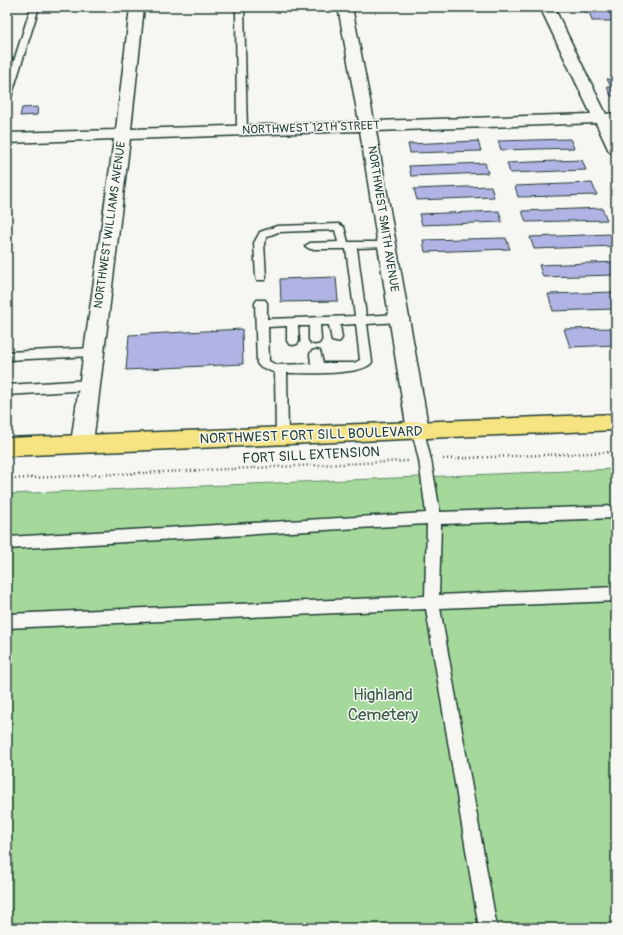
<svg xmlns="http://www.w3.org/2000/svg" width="623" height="935" font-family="Pangolin,sans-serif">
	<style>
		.green { fill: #a5d99b; stroke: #628b68 }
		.building { fill: #b1b3e4; stroke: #1f3d34 }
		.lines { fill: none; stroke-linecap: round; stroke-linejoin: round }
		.lane-casing { stroke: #1f3d34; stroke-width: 3 }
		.street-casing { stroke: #1f3d34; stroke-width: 3 }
		.primary-casing { stroke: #1f3d34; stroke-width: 3 }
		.path { stroke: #1f3d34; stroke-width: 2.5; stroke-dasharray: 1 3; stroke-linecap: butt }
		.lane { fill: #f6f6f2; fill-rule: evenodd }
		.street { fill: #f6f6f2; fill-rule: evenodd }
		.primary { fill: #f6e381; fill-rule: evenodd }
		.labels { text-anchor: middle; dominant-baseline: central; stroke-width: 3; stroke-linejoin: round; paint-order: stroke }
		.far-street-label { font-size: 12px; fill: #1f3d34; stroke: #f6f6f2 }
		.street-label { font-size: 14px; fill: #1f3d34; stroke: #f6f6f2 }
		.near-park-label { font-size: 17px; fill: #3a5c49; stroke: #f6f6f2 }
	</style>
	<rect width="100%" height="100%" fill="#f6f6f2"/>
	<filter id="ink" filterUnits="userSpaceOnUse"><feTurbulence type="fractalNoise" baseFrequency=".025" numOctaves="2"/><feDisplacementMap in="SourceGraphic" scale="8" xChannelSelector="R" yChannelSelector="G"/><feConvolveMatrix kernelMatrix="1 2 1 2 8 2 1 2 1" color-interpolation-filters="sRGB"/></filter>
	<g filter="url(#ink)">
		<path class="green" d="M616,469V928H7V494Z"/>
		<path class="building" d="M582,7H611L613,13H608L616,14V21H592L589,12H584Z
			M13,57L10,66L7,67V58Z
			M607,79H616V96H611L607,87H611Z
			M38,107L37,115L20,116L22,108Z
			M570,139L574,148L501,150L498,141Z
			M478,141L481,151L410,153L408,144Z
			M582,160L586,170L510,173L507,163Z
			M485,163L488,173L411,176L409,166Z
			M592,183L597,195L518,197L515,186Z
			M491,186L494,197L417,200L414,189Z
			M602,208L607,220L526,222L522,211Z
			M499,211L502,222L422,225L419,214Z
			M613,234L616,246L534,249L530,237Z
			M506,238L510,249L425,252L423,240Z
			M616,262V275L543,277L539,265Z
			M336,277L338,301L281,302L280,279Z
			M616,292V309L553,311L548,294Z
			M616,328V345L570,347L564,329Z
			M242,329L243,364L126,370L129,335Z"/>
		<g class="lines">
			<g class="lane-casing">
				<path id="lane" d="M31,7H39L11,97L7,100V83Z
					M236,7H244L247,131L242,134L237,131Z
					M339,224L344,227L348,242H391L392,244L387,247L357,248L366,316L399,314L403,315L405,318L403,321L399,322L367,324L372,362C364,376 304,373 287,373L288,436L286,440L282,441L278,440L276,436L275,373L259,366L257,363L255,303L257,300H265L267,303V319L355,316L346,249H310L305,246L310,243L338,242L335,230L278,232L268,236L264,243L266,277L265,280H257L256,277L254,243L260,232L277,226ZM356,324L360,360L354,363H323L320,351L316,350L312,351L310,354L311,364L276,365L269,361L268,327L287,326V341L289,344L293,345L297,344L299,341L298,326H309V340L311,343L315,344L319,343L321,340L320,325H329L332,341L336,342L340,341L342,338L340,325Z
					M94,348L98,349L100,352L98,355L94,356L7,360V352Z
					M90,380L94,382L96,385L94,388L90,390L7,395V385Z
					M418,426L422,427L424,431L431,460L440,512L616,506V518L441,524L439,595L616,587V601L440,608L497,928H479L426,609L7,628V614L425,596L427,524L7,549V537L426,513L419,460L412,431L414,427Z"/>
			</g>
			<g class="street-casing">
				<path id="street" d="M130,7H144L131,129L359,122L338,7H352L374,121L591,114L540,7H554L606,114L616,113V123H611L616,133V154L610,152L608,149L596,123L376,131L429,431L426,437L418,439L410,437L407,431L360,131L130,139L93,443L90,449L82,452L74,449L71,443L114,139L7,143V133L116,130Z"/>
			</g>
			<g class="primary-casing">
				<path id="primary" d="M616,414V430L7,456V438Z"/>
			</g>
			<path class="path" d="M443,459L616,452
				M7,479L408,461"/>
			<use href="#lane" class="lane"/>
			<use href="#street" class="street"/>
			<use href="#primary" class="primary"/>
		</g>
	</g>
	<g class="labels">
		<g class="far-street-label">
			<text transform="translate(311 128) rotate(-2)">NORTHWEST 12TH STREET</text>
			<text transform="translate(383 219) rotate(81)">NORTHWEST SMITH AVENUE</text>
			<text transform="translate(110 225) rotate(-82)">NORTHWEST WILLIAMS AVENUE</text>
		</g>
		<g class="street-label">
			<text transform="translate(311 435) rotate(-2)">NORTHWEST FORT SILL BOULEVARD</text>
			<text transform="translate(311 455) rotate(-3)">FORT SILL EXTENSION</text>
		</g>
		<g class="near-park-label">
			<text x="383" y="694">Highland<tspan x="383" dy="20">Cemetery</tspan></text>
		</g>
	</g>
	<rect width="623" height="935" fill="none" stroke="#f6f6f2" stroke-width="24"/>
	<rect x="12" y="12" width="599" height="911" fill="none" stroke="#1f3d34" stroke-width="1.5" filter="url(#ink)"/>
</svg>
